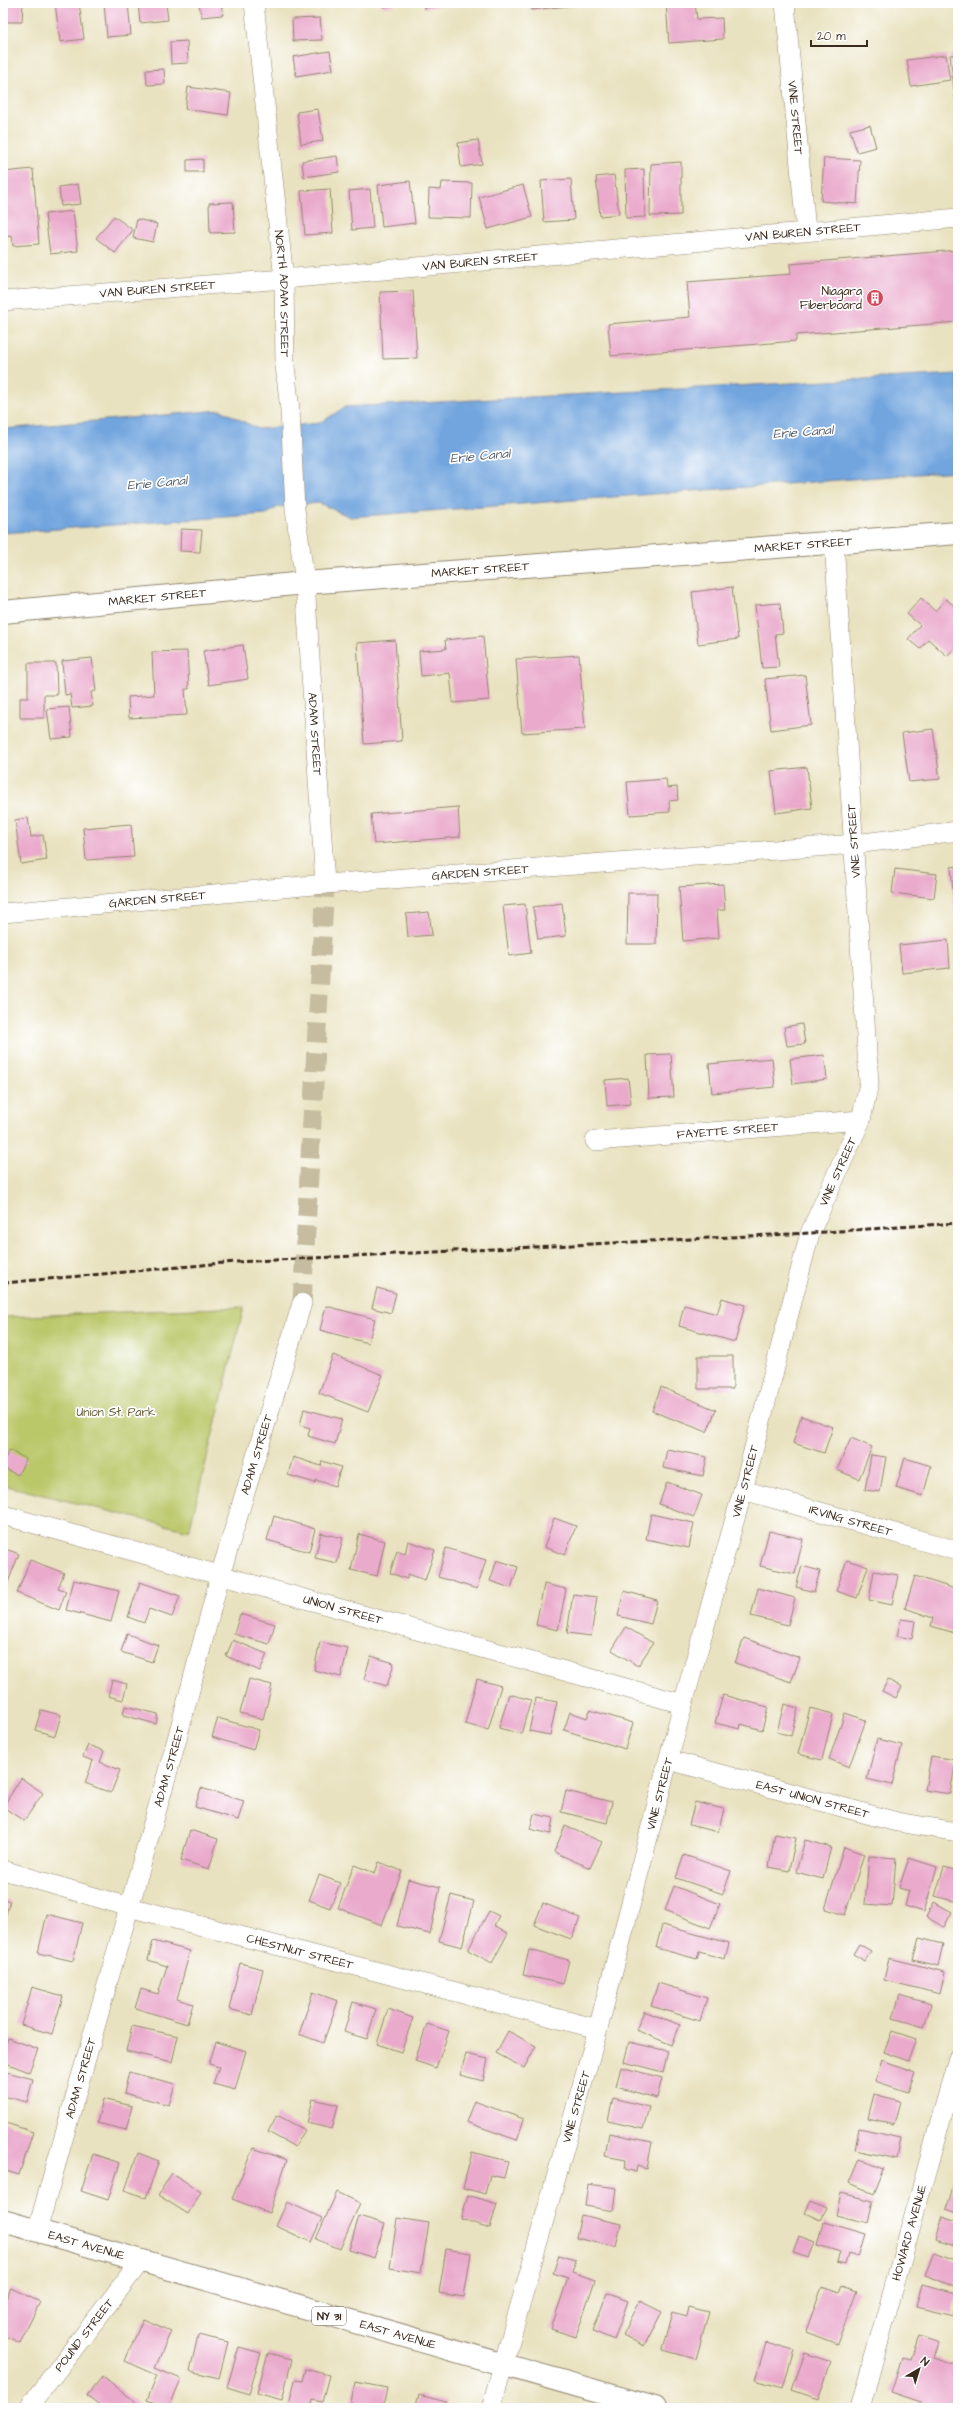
<svg xmlns="http://www.w3.org/2000/svg" width="961" height="2411" font-family="'Architects Daughter',sans-serif">
	<style>
		.green { fill: #bbc86a; stroke: #7b7944 }
		.water { fill: #72a5de; stroke: #56687e }
		.building { fill: #eaaacc }
		.lines { fill: none; stroke-linecap: round; stroke-linejoin: round }
		.street-tunnel { stroke: #c6bda0; stroke-width: 19; stroke-dasharray: 19 10; stroke-linecap: butt }
		.street-casing { stroke: #92866f; stroke-width: 20 }
		.secondary-casing { stroke: #92866f; stroke-width: 24 }
		.highway-casing { stroke: #92866f; stroke-width: 24 }
		.street { stroke: #fff; stroke-width: 19 }
		.secondary { stroke: #fff; stroke-width: 22 }
		.highway { stroke: #fff; stroke-width: 22 }
		.rail { stroke: #3b2a1e; stroke-width: 3; stroke-dasharray: 6 3; stroke-linecap: butt }
		.labels { text-anchor: middle; dominant-baseline: central; stroke-width: 3.5; stroke-linejoin: round; paint-order: stroke }
		.shield { fill: #fff; stroke: #766a62; stroke-width: 1 }
		.shield-label { font-size: 11px; font-weight: bold; fill: #3b2a1e }
		.street-label { font-size: 12px; fill: #3b2a1e; stroke: #fff }
		.poi-label { font-size: 12px; fill: #3b2a1e; stroke: #fff; text-anchor: end }
		.park-label { font-size: 12px; fill: #615935; stroke: #fff }
		.water-label { font-size: 13px; font-style: italic; fill: #515b6b; stroke: #fff }
	</style>
	<rect width="100%" height="100%" fill="#fff"/>
	<filter id="ink" filterUnits="userSpaceOnUse"><feTurbulence type="fractalNoise" baseFrequency=".025" numOctaves="2"/><feDisplacementMap in="SourceGraphic" scale="8" xChannelSelector="R" yChannelSelector="G"/><feConvolveMatrix kernelMatrix="1 2 1 2 8 2 1 2 1" color-interpolation-filters="sRGB"/></filter>
	<filter id="wash" filterUnits="userSpaceOnUse"><feTurbulence type="fractalNoise" baseFrequency=".012" numOctaves="4" result="noise"/><feDisplacementMap in="SourceGraphic" scale="16" xChannelSelector="R" yChannelSelector="G"/><feGaussianBlur stdDeviation="0.9" result="paint"/><feColorMatrix in="noise" values="0 0 0 0 0 0 0 0 0 0 0 0 0 0 0 0 0 1.4 0 .05"/><feComposite in="paint" operator="in"/></filter>
	<g filter="url(#wash)">
		<rect width="100%" height="100%" fill="#e9e2c0"/>
		<path class="green" d="M244,1307L189,1531L3,1485V1317Z"/>
		<path class="water" d="M958,374V471L350,517L319,503L278,507L267,514L3,533V429L221,410L258,429L320,423L345,407Z"/>
		<g id="blocks">
			<path class="building" d="M3,3H23L22,22H3Z
				M55,3H79L84,39L60,42Z
				M104,3H128L131,35L107,37Z
				M138,3H166L168,20L140,23Z
				M199,3H221L223,15L201,17Z
				M382,3H395V5L383,7Z
				M424,3H456V4L424,8Z
				M530,3H567L568,6L531,10Z
				M666,3H695L697,19L722,18L723,39L669,43Z
				M320,18L322,40L293,41L292,19Z
				M187,41L188,63L171,64L170,42Z
				M330,51L333,70L296,76L293,57Z
				M958,54V98H955L950,55Z
				M946,55L950,80L911,86L907,60Z
				M164,69L165,84L147,85L146,70Z
				M188,87L231,93L228,115L185,109Z
				M318,109L323,141L301,144L297,112Z
				M870,125L876,147L857,152L850,130Z
				M478,140L482,164L461,167L458,143Z
				M337,156L339,172L304,177L302,161Z
				M824,158L860,160L857,204L821,201Z
				M203,159V172H187V160Z
				M681,162V215L650,216L651,164Z
				M33,169L39,244L13,246L12,236L3,237V172Z
				M644,169L645,217L626,218L625,170Z
				M614,175L619,214L600,216L596,177Z
				M571,179L574,220L544,222L541,181Z
				M410,181L415,223L382,227L378,185Z
				M442,182L472,183L471,218L428,217L429,189L441,190Z
				M78,184L81,204L61,206L59,187Z
				M523,185L532,217L488,229L479,197Z
				M330,189L333,233L305,235L301,191Z
				M370,189L373,228L352,230L349,191Z
				M233,202L235,232L210,233L209,203Z
				M73,211L78,251L50,254L45,214Z
				M114,216L133,230L115,253L96,238Z
				M137,219L157,224L153,242L133,238Z
				M958,250V322L796,335V341L611,356L608,324L690,317L687,282L791,274L790,264Z
				M413,291L417,358L383,359L380,292Z
				M181,529L202,530L200,552L180,551Z
				M732,587L738,639L698,644L692,592Z
				M921,598L935,611L946,599L958,609V644L947,656L928,639L920,649L908,639L920,625L907,614Z
				M780,603L783,633L775,634L779,667L762,668L755,605Z
				M483,636L489,700L453,703L450,673L421,676L419,651L446,649L445,640Z
				M395,640L402,741L364,744L357,643Z
				M243,645L248,679L209,685L203,651Z
				M187,651L189,689H185L187,715L129,718L128,697L154,695L152,652Z
				M579,655L585,729L522,733L516,659Z
				M92,658L96,691L91,692L93,706L72,708L70,694L65,695L62,661Z
				M28,663H56L57,695H44V718H20V698H28Z
				M805,675L811,725L771,730L765,679Z
				M69,707L72,737L51,739L47,709Z
				M933,729L940,779L909,782L902,733Z
				M807,767L812,808L776,813L771,771Z
				M666,779L667,788L677,787L678,800L669,801L670,812L630,815L627,782Z
				M458,807L460,837L374,844L371,814Z
				M28,818L31,837L43,835L47,860L21,864L15,820Z
				M131,824L134,857L86,860L83,828Z
				M3,843L7,869H3Z
				M958,866V915H955L951,867Z
				M895,869L937,874L934,898L892,893Z
				M723,884L725,910H717L719,938L683,941L679,887Z
				M628,893H657L656,944H627Z
				M562,903L566,936L538,939L533,907Z
				M525,904L531,953L509,956L503,906Z
				M429,912L432,935L408,937L406,914Z
				M948,940L950,968L902,973L899,945Z
				M802,1024L805,1044L787,1046L784,1027Z
				M671,1054L674,1097L649,1098L647,1055Z
				M824,1055L827,1079L793,1084L790,1059Z
				M772,1058L775,1087L712,1093L709,1064Z
				M628,1078L631,1104L607,1106L605,1080Z
				M377,1288L396,1293L391,1313L372,1308Z
				M722,1298L745,1305L735,1342L679,1326L684,1305L717,1314Z
				M326,1306L375,1319L368,1343L320,1330Z
				M333,1355L383,1375L368,1412L319,1393Z
				M698,1356H733V1389H698Z
				M661,1387L716,1410L707,1432L652,1411Z
				M304,1409L342,1419L335,1444L308,1436L310,1428L300,1425Z
				M801,1416L833,1427L824,1453L793,1443Z
				M851,1438L872,1447L859,1479L837,1470Z
				M667,1449L707,1457L703,1476L663,1468Z
				M9,1450L26,1459L18,1475L3,1468V1463Z
				M871,1455L886,1457L880,1492L865,1490Z
				M293,1457L321,1466L322,1461L341,1467L335,1486L316,1480L315,1483L288,1475Z
				M905,1458L931,1466L923,1496L896,1488Z
				M667,1482L702,1495L694,1517L659,1504Z
				M651,1514L694,1523L689,1548L646,1539Z
				M274,1516L315,1529L309,1552L267,1540Z
				M554,1518L576,1526L565,1555L544,1547Z
				M769,1531L803,1539L795,1574L760,1566Z
				M321,1533L343,1538L337,1563L315,1558Z
				M359,1534L385,1541L377,1576L351,1570Z
				M408,1541L435,1550L425,1580L408,1574L407,1579L390,1573L397,1551L405,1554Z
				M3,1548L19,1554L7,1585L3,1583Z
				M446,1548L486,1560L477,1589L438,1577Z
				M30,1560L64,1573L58,1588L66,1591L59,1610L17,1593Z
				M497,1560L518,1567L511,1588L490,1581Z
				M847,1560L868,1567L857,1598L836,1591Z
				M802,1566L820,1571L814,1592L796,1587Z
				M874,1571L898,1575L892,1605L869,1600Z
				M915,1576L958,1590V1634L931,1626L933,1618L905,1608Z
				M74,1580L119,1591L111,1622L66,1610Z
				M140,1582L180,1596L172,1617L149,1609L144,1623L128,1617Z
				M544,1584L566,1589L558,1630L536,1625Z
				M758,1588L795,1598L788,1625L751,1616Z
				M624,1591L657,1600L651,1624L618,1616Z
				M573,1594L597,1597L591,1636L567,1633Z
				M240,1614L275,1624L269,1644L234,1634Z
				M901,1619L915,1621L912,1639L897,1636Z
				M626,1627L653,1643L638,1666L612,1650Z
				M127,1634L158,1645L152,1662L121,1652Z
				M744,1638L800,1658L791,1682L735,1663Z
				M233,1640L267,1654L260,1671L226,1656Z
				M320,1642L348,1648L341,1677L314,1670Z
				M371,1656L394,1663L387,1686L364,1679Z
				M249,1679L272,1685L263,1719L240,1713Z
				M477,1679L501,1686L488,1730L465,1724Z
				M112,1680L127,1684L123,1700L108,1696Z
				M888,1680L902,1687L896,1698L882,1691Z
				M509,1694L531,1700L521,1734L499,1728Z
				M723,1695L768,1707L762,1730L741,1724L740,1729L715,1723Z
				M536,1698L557,1702L550,1735L529,1731Z
				M784,1704L798,1708L791,1736L777,1732Z
				M125,1706L158,1714L156,1724L123,1715Z
				M810,1708L833,1714L822,1760L798,1754Z
				M41,1710L61,1715L55,1736L35,1730Z
				M590,1710L633,1723L625,1749L564,1730L570,1712L587,1718Z
				M845,1713L866,1720L849,1767L829,1759Z
				M218,1718L259,1730L253,1750L212,1737Z
				M877,1739L902,1745L892,1785L867,1779Z
				M88,1745L104,1751L100,1762L120,1770L111,1793L85,1783L93,1761L83,1757Z
				M931,1756L956,1760L950,1794L925,1790Z
				M21,1778L43,1793L24,1821L3,1807Z
				M201,1788L244,1801L238,1820L195,1807Z
				M566,1791L612,1802L607,1823L561,1812Z
				M695,1802L724,1809L718,1832L689,1825Z
				M534,1814L554,1818L551,1834L530,1829Z
				M565,1826L602,1842L590,1868L554,1852Z
				M190,1830L218,1839L209,1869L181,1860Z
				M775,1834L796,1838L789,1871L769,1867Z
				M805,1840L831,1847L823,1879L796,1872Z
				M844,1847L864,1854L845,1915L825,1909Z
				M684,1855L731,1871L723,1894L676,1878Z
				M869,1856L896,1858L892,1906L865,1904Z
				M909,1858L937,1867L924,1912L905,1906L909,1891L899,1888Z
				M379,1862L402,1871L382,1925L338,1908L354,1865L375,1873Z
				M944,1867L958,1871L957,1902L935,1896Z
				M319,1875L340,1883L330,1908L309,1900Z
				M408,1879L440,1887L430,1934L397,1926Z
				M674,1886L720,1904L710,1928L665,1910Z
				M451,1895L474,1901L462,1947L439,1941Z
				M3,1899L10,1901L3,1925Z
				M934,1902L952,1912L944,1927L926,1917Z
				M543,1903L580,1918L571,1939L534,1925Z
				M489,1911L499,1916L494,1925L508,1933L492,1963L468,1950Z
				M47,1914L82,1923L73,1961L38,1953Z
				M662,1925L729,1943L725,1959L699,1952L697,1959L656,1948Z
				M919,1938L943,1944L938,1966L913,1960Z
				M153,1941L190,1951L177,1999L193,2004L187,2024L135,2008L141,1989L158,1994L167,1966L148,1960Z
				M859,1944L871,1951L865,1961L853,1954Z
				M529,1950L569,1960L563,1984L523,1975Z
				M889,1958L945,1972L940,1994L884,1980Z
				M240,1963L263,1969L252,2015L229,2009Z
				M658,1983L707,1998L700,2021L651,2006Z
				M32,1987L63,1996L52,2034L21,2025Z
				M313,1992L338,2001L323,2043L299,2034Z
				M900,1995L931,2004L924,2027L893,2018Z
				M353,2002L376,2009L367,2039L344,2032Z
				M388,2009L413,2018L401,2052L377,2044Z
				M644,2011L680,2025L672,2045L636,2030Z
				M427,2024L449,2031L436,2068L415,2061Z
				M132,2026L178,2036L172,2062L126,2051Z
				M508,2031L536,2046L524,2068L496,2053Z
				M892,2031L916,2039L908,2061L884,2052Z
				M8,2038L38,2049L29,2072L3,2062V2052Z
				M216,2042L246,2051L235,2090L213,2084L219,2067L209,2064Z
				M629,2042L668,2051L663,2072L624,2062Z
				M466,2054L488,2059L483,2081L460,2075Z
				M882,2060L915,2072L908,2092L875,2081Z
				M621,2067L662,2078L657,2098L616,2087Z
				M3,2071L33,2079L27,2102L3,2096Z
				M129,2072L175,2084L169,2105L124,2093Z
				M874,2094L900,2101L894,2124L868,2118Z
				M613,2098L649,2107L643,2129L608,2121Z
				M103,2099L132,2106L126,2130L97,2123Z
				M313,2099L338,2105L332,2129L307,2123Z
				M474,2101L524,2119L517,2140L466,2122Z
				M277,2115L305,2130L295,2147L268,2132Z
				M3,2122L33,2132L19,2175L3,2170Z
				M859,2128L901,2137L897,2159L855,2150Z
				M609,2133L652,2142L647,2169L637,2166L636,2172L625,2169L626,2160L605,2156Z
				M253,2148L287,2160L269,2213L232,2199Z
				M472,2152L508,2161L504,2178L490,2175L485,2194L463,2188Z
				M138,2153L159,2161L146,2198L125,2190Z
				M93,2154L120,2163L108,2200L81,2191Z
				M859,2159L884,2169L874,2194L849,2183Z
				M172,2173L201,2192L188,2214L158,2195Z
				M956,2179H958V2212L946,2208Z
				M588,2184L617,2188L614,2211L585,2206Z
				M337,2192L360,2203L340,2249L316,2239Z
				M841,2193L873,2201L868,2223L836,2215Z
				M468,2195L497,2204L490,2228L461,2219Z
				M811,2201L826,2208L820,2220L805,2213Z
				M287,2202L322,2218L311,2242L276,2226Z
				M581,2215L621,2224L616,2247L576,2238Z
				M359,2216L385,2224L374,2258L349,2250Z
				M943,2216L958,2221V2246L936,2239Z
				M397,2218L429,2223L421,2273L390,2268Z
				M824,2222L865,2234L858,2257L848,2254L845,2265L837,2263L840,2252L818,2245Z
				M799,2236L815,2242L809,2258L793,2253Z
				M446,2249L471,2253L464,2297L439,2293Z
				M934,2252L958,2261V2278L955,2286L925,2275Z
				M559,2255L576,2260L572,2272L595,2280L576,2337L551,2329L568,2278L553,2273Z
				M922,2284L958,2293L953,2316L916,2307Z
				M842,2286L857,2291L837,2344L806,2332L822,2287L839,2293Z
				M11,2288L40,2302L20,2343L3,2335V2305Z
				M607,2293L628,2301L614,2340L593,2331Z
				M640,2301L662,2312L644,2346L623,2335Z
				M689,2307L709,2312L696,2359L663,2350L673,2312L687,2316Z
				M143,2319L171,2331L155,2368L181,2379L169,2408L147,2400L157,2375L125,2361Z
				M198,2335L228,2342L219,2378L190,2371Z
				M919,2336L939,2343L934,2357L958,2365V2394L953,2408H939L891,2392L902,2358L911,2360Z
				M766,2343L794,2351L783,2388L755,2380Z
				M239,2347L261,2353L249,2394L227,2387Z
				M268,2353L292,2359L282,2400L257,2393Z
				M805,2353L831,2362L818,2399L792,2390Z
				M305,2369L329,2375L322,2402L313,2400L311,2408H288L295,2380L302,2381Z
				M103,2376L143,2408H103L87,2395Z
				M355,2382L387,2388L383,2408H350Z
				M419,2395L446,2402L445,2408H415Z"/>
		</g>
	</g>
	<g filter="url(#ink)">
		<use href="#blocks" fill-opacity="0" stroke="#92866f" stroke-width="1"/>
		<g class="lines">
			<path class="street-tunnel" d="M302,1303L325,884"/>
			<g class="street-casing">
				<g id="street">
					<path id="s1" d="M254,3L284,279L285,366L290,410L295,509L305,583L325,884"/>
					<path id="s2" d="M785,3L806,231"/>
					<path id="s3" d="M3,301L284,279L958,218"/>
					<path id="s4" d="M3,913L325,884L855,844L958,831"/>
					<path id="s5" d="M595,1141L861,1120"/>
					<path id="s6" d="M743,1490L958,1551"/>
					<path id="s7" d="M3,1515L683,1704"/>
					<path id="s8" d="M669,1760L897,1822L958,1832"/>
					<path id="s9" d="M3,1870L129,1907L598,2029"/>
					<path id="s10" d="M37,2231L177,1739L220,1576L302,1303"/>
					<path id="s11" d="M28,2408L140,2262"/>
					<path id="s12" d="M491,2408L598,2029L683,1704L743,1490L810,1233L861,1120L869,1083L834,541"/>
					<path id="s13" d="M860,2408L958,2058"/>
				</g>
			</g>
			<g class="secondary-casing">
				<g id="secondary">
					<path id="s14" d="M3,612L305,583L958,533"/>
				</g>
			</g>
			<g class="highway-casing">
				<g id="highway">
					<path id="s15" d="M3,2221L655,2408"/>
				</g>
			</g>
			<use href="#street" class="street"/>
			<use href="#secondary" class="secondary"/>
			<use href="#highway" class="highway"/>
			<path class="rail" d="M3,1283L235,1262L810,1233L958,1223"/>
		</g>
	</g>
	<defs>
		<g id="building-disc" transform="scale(0.9)"><circle r="9.5" fill="#d1495b" stroke="#fff"/><path d="M-4-6H4V6H1V3H-1V6H-4ZM-2.5-4.3h1.7v1.8h-1.7ZM.8-4.3h1.7v1.8H.8ZM-2.5-1h1.7V.8h-1.7ZM.8-1h1.7V.8H.8Z" fill="#fff"/></g>
	</defs>
	<g fill-rule="evenodd">
		<use href="#building-disc" x="875" y="298"/>
	</g>
	<g class="labels">
		<rect class="shield" x="312" y="2307" width="34" height="18" rx="3"/>
		<g class="shield-label">
			<text x="329" y="2316">NY 31</text>
		</g>
		<g class="street-label">
			<text stroke="none"><textPath href="#s2" startOffset="115">VINE STREET</textPath></text>
			<text stroke="none"><textPath href="#s3" startOffset="803">VAN BUREN STREET</textPath></text>
			<text stroke="none"><textPath href="#s3" startOffset="479">VAN BUREN STREET</textPath></text>
			<text stroke="none"><textPath href="#s3" startOffset="155">VAN BUREN STREET</textPath></text>
			<text stroke="none"><textPath href="#s1" startOffset="292">NORTH ADAM STREET</textPath></text>
			<text stroke="none"><textPath href="#s14" startOffset="803">MARKET STREET</textPath></text>
			<text stroke="none"><textPath href="#s14" startOffset="479">MARKET STREET</textPath></text>
			<text stroke="none"><textPath href="#s14" startOffset="155">MARKET STREET</textPath></text>
			<text stroke="none"><textPath href="#s1" startOffset="734">ADAM STREET</textPath></text>
			<text transform="translate(854 841) rotate(-94)">VINE STREET</text>
			<text stroke="none"><textPath href="#s4" startOffset="479">GARDEN STREET</textPath></text>
			<text stroke="none"><textPath href="#s4" startOffset="155">GARDEN STREET</textPath></text>
			<text stroke="none"><textPath href="#s5" startOffset="133">FAYETTE STREET</textPath></text>
			<text stroke="none"><textPath href="#s12" startOffset="1285">VINE STREET</textPath></text>
			<text stroke="none"><textPath href="#s10" startOffset="807">ADAM STREET</textPath></text>
			<text stroke="none"><textPath href="#s12" startOffset="961">VINE STREET</textPath></text>
			<text stroke="none"><textPath href="#s6" startOffset="112">IRVING STREET</textPath></text>
			<text stroke="none"><textPath href="#s7" startOffset="353">UNION STREET</textPath></text>
			<text stroke="none"><textPath href="#s10" startOffset="483">ADAM STREET</textPath></text>
			<text stroke="none"><textPath href="#s12" startOffset="637">VINE STREET</textPath></text>
			<text stroke="none"><textPath href="#s8" startOffset="149">EAST UNION STREET</textPath></text>
			<text stroke="none"><textPath href="#s9" startOffset="308">CHESTNUT STREET</textPath></text>
			<text stroke="none"><textPath href="#s10" startOffset="159">ADAM STREET</textPath></text>
			<text stroke="none"><textPath href="#s12" startOffset="313">VINE STREET</textPath></text>
			<text stroke="none"><textPath href="#s13" startOffset="182">HOWARD AVENUE</textPath></text>
			<text stroke="none"><textPath href="#s15" startOffset="87">EAST AVENUE</textPath></text>
			<text stroke="none"><textPath href="#s11" startOffset="92">POUND STREET</textPath></text>
			<text stroke="none"><textPath href="#s15" startOffset="411">EAST AVENUE</textPath></text>
		</g>
		<g class="poi-label">
			<text x="862" y="291">Niagara<tspan x="862" dy="14">Fiberboard</tspan></text>
		</g>
		<g class="park-label">
			<text x="116" y="1412">Union St. Park</text>
		</g>
		<g class="water-label">
			<text transform="translate(803 432) rotate(-4)">Erie Canal</text>
			<text transform="translate(480 456) rotate(-5)">Erie Canal</text>
			<text transform="translate(157 483) rotate(-5)">Erie Canal</text>
		</g>
	</g>
	<rect width="961" height="2411" fill="none" stroke="#fff" stroke-width="16"/>
	<g transform="translate(919 2369) rotate(38)" stroke="#ffffff" stroke-width="3" paint-order="stroke">
	<path d="M0-3L7 15L0 10L-7 15Z" fill="#3b2a1e"/>
	<text y="-6" font-size="11" font-weight="bold" text-anchor="middle" fill="#3b2a1e">N</text>
	</g>
	<path d="M811 40v6h56v-6" fill="none" stroke="#3b2a1e" stroke-width="2"/>
	<text x="817" y="40" font-size="12" fill="#3b2a1e" stroke="#ffffff" stroke-width="3" paint-order="stroke">20 m</text>
</svg>
